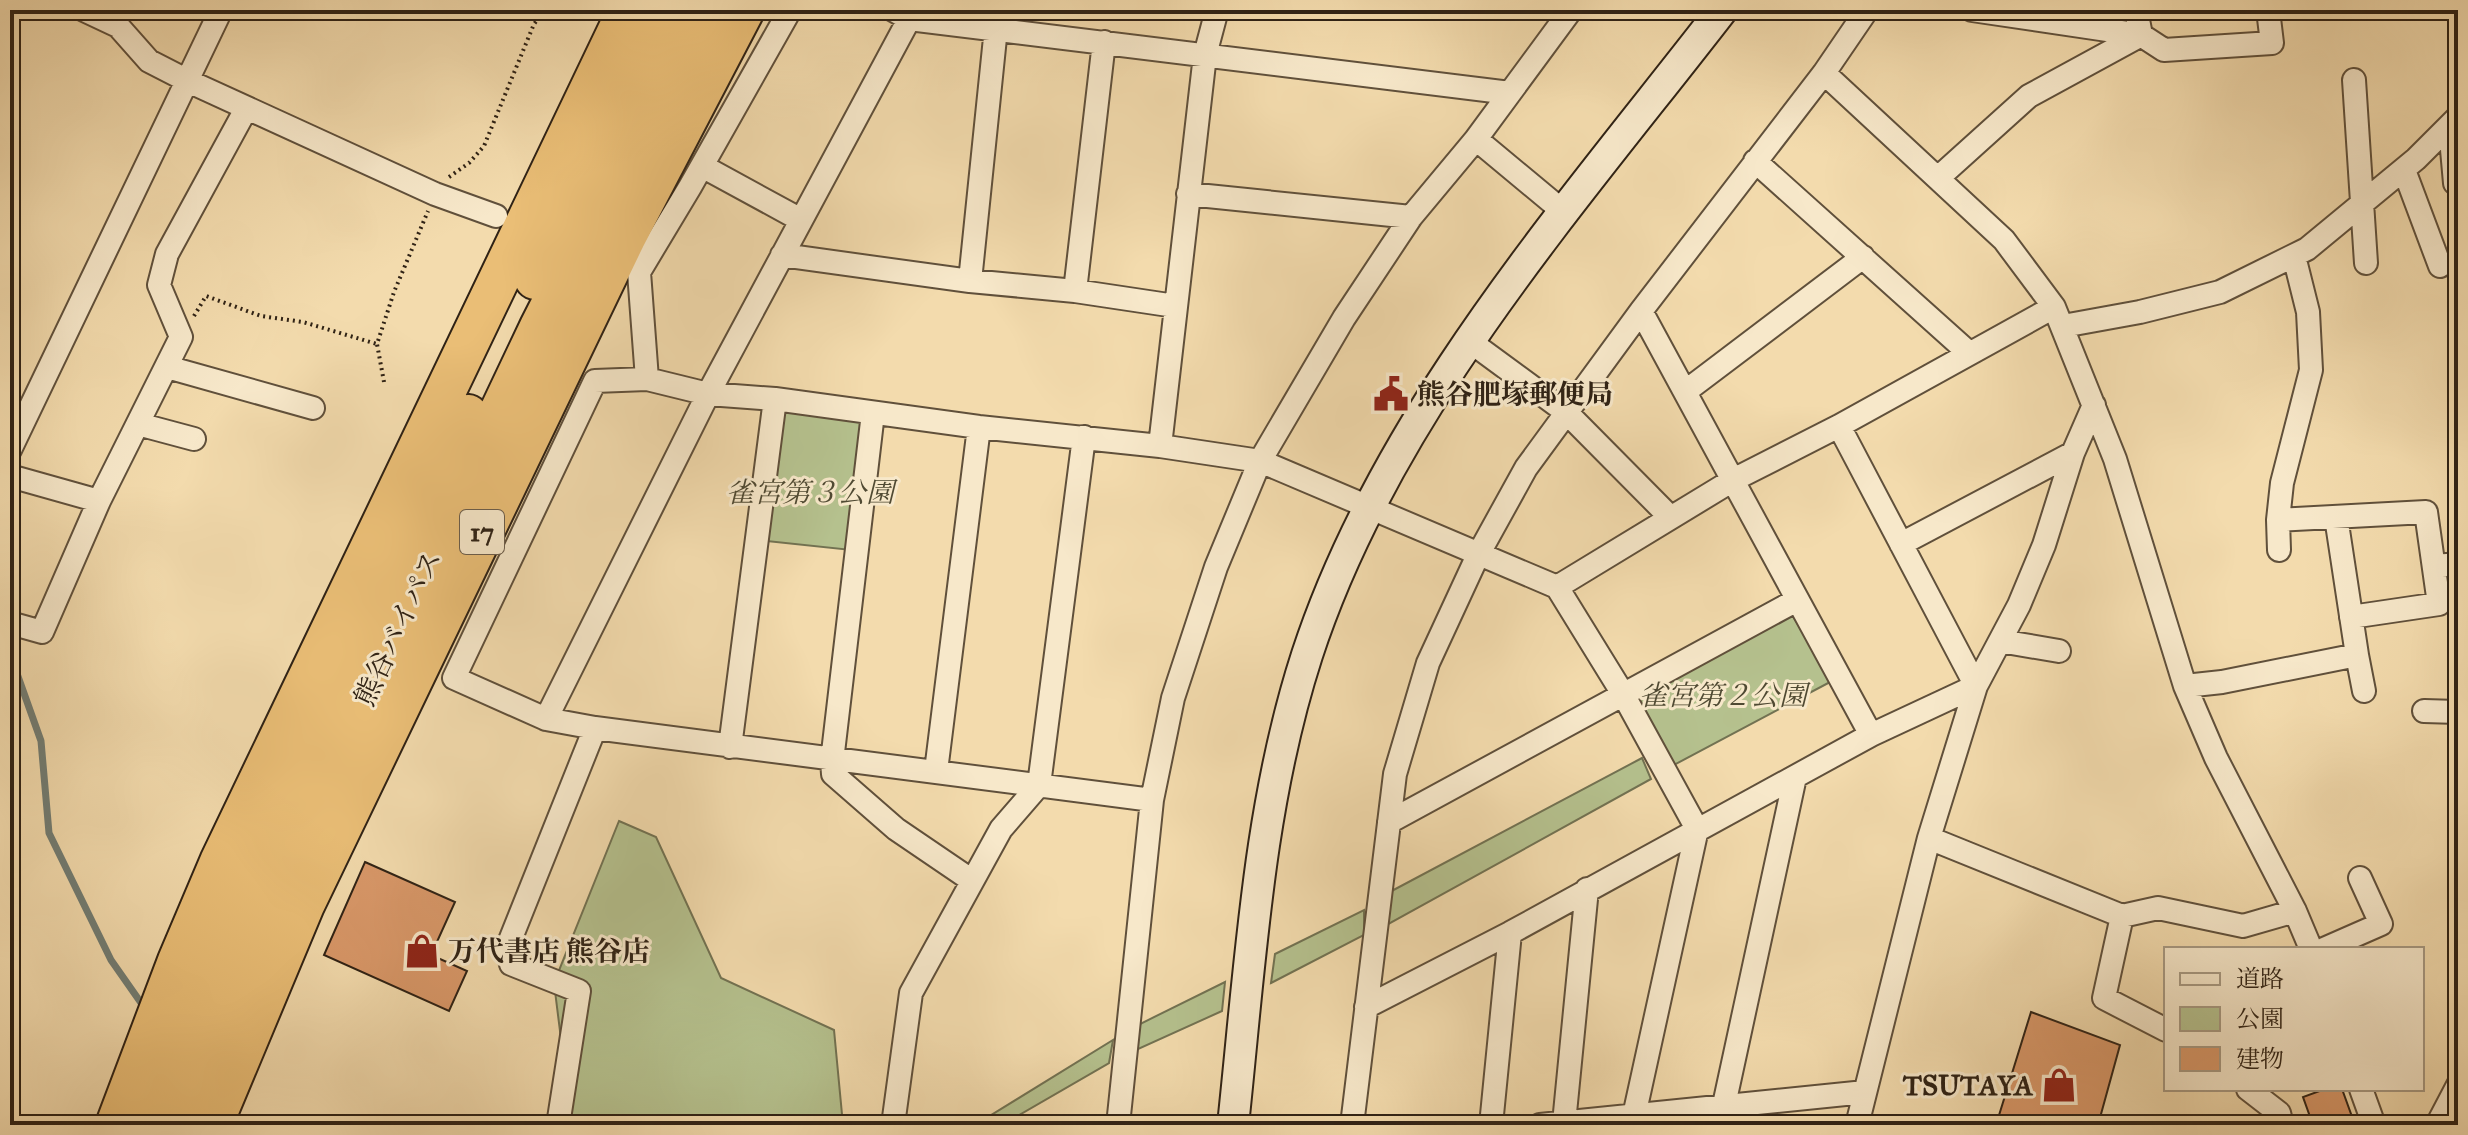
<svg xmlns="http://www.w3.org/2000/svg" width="2468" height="1135" font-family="'IM FELL Great Primer','Noto Serif JP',serif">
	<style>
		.green { fill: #b5c18e; stroke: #727252; stroke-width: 2 }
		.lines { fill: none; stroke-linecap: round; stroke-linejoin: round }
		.stream { stroke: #727d74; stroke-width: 7 }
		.building { fill: #d99869; stroke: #2f2215; stroke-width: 2 }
		.street-casing { stroke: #60503b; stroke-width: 26 }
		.secondary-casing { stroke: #2f2215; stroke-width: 34 }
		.highway-casing { stroke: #2f2215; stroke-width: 44 }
		.path { stroke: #2f2215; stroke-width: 4; stroke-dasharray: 2 4; stroke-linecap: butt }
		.street { stroke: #f7e8ca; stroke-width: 22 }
		.secondary { stroke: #f7e8ca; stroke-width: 30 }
		.highway { stroke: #eabe76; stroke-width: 40 }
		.labels { text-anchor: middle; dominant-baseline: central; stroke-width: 6; stroke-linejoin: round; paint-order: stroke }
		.shield { fill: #f7e8ca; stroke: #6b5d4b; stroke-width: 2 }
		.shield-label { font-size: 26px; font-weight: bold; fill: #2f2215 }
		.poi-label { font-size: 28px; font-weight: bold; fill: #2f2215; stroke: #f7e8ca; text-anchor: start }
		.park-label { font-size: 28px; font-style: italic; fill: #504a33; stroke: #f7e8ca }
		.street-label { font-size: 28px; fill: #2f2215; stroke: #f7e8ca }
	</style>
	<rect width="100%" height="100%" fill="#f3dbad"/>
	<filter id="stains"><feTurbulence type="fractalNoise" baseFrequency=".0025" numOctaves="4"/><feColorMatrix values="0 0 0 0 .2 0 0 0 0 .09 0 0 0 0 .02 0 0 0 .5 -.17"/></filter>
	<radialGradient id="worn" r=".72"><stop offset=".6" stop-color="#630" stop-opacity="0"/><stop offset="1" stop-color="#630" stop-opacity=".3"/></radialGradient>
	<path class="green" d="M774,406L866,419L851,550L757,540Z
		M1791,613L1832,681L1672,766L1635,696Z
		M1642,758L1651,779L1383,927L1386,894Z
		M619,821L656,837L721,978L834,1030L843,1125H756L571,1119L554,983Z
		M1364,910V935L1271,983L1275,954Z
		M1225,982L1222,1011L1136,1050V1026Z
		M1113,1040L1109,1063L1002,1125H975Z"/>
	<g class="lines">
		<path class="stream" d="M10,654L41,741L49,833L111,960L146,1010"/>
	</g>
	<path class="building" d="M365,862L455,902L431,955L467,971L449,1011L324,955Z
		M2031,1012L2120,1045L2098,1125H1996Z
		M2325,1089H2342L2355,1125H2313L2303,1097Z"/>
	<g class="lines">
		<g class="street-casing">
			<path id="street" d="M84,10L118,26L149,61L188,81L435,194L496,216
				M893,10L909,19L1510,93
				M1972,10L2141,35L2164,50L2272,43L2268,10
				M2136,10L2141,35
				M1824,73L2004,240L2054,307L2115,459L2185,686L2216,758L2295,911L2311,949
				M2354,80L2366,263
				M2450,127L2455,183L2458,182
				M1755,161L1969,353
				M702,166L801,220
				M2404,170L2440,266
				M1938,178L2029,96L2141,35
				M1188,194L1411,217
				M1565,213L1476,139L1571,10
				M782,255L970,281L1075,291L1175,306
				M970,281L996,28
				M1075,291L1104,42
				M1641,311L1871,735
				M2063,326L2140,312L2220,292L2307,249L2416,159L2458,117
				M1468,340L1566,412L1670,517
				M167,367L313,408
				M647,379L639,272L690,187L790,10
				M1686,391L1863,257
				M873,413L832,761L833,774L896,829L971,880
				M138,424L194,439
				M1839,426L1976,686
				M1160,446L1205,55L1217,10
				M10,450L221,10
				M10,476L99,501
				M2278,520L2426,512L2439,604L2351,617
				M1901,544L2073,453
				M2279,550L2278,520L2282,483L2311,370L2308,312L2294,256
				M2436,566L2458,564
				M1557,587L1733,480L1839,426L2054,307
				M10,623L42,632L99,501L181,337L159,285L167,254L246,109
				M2000,641L2059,651
				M2357,655L2364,691
				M2185,686L2222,682L2357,655L2336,517
				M2424,711L2458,712
				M546,719L708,394L914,10
				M730,747L775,399
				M936,771L979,427
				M1152,800L595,728L546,719L454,678L595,381L647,379L708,394L775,399L979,427L1160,446L1260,461L1557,587L1623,694L1697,829L1632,1125
				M1389,822L1797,600
				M1929,838L2122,916
				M2324,949L2381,924L2360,878
				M1366,1007L1510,933L1871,735L1976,686
				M2166,1030L2104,998L2122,916L2158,908L2243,926L2295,911
				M2248,1089L2279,1113L2282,1125
				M2361,1089L2374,1125
				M1724,1105L1795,777
				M1564,1123L1587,889
				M558,1125L579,991L511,964L507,948L595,728
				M893,1125L911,993L1001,829L1039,785L1084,437
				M1118,1125L1152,800L1173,698L1216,567L1260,461L1344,318L1411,217L1476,139
				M1352,1125L1395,774L1428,663L1478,555L1526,468L1641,311L1824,73L1867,10
				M1491,1125L1510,933
				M1540,1125L1865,1092
				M1857,1125L1929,838L1976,686L2019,605L2044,545L2073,453L2094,405
				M2437,1125L2458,1085"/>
		</g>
		<g class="secondary-casing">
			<path id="secondary" d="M1233,1125C1250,968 1258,806 1307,655C1386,413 1568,209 1722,10"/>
		</g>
		<g class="highway-casing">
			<path id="highway" d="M535,279L666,10
				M116,1125L178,961L220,862L628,10
				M145,1125L298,764L468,415
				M176,1125L207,1048L329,772L540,327L701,10
				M212,1125L304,905L625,238L744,10"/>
		</g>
		<path class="path" d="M449,177L469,163L484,146L534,24L545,10
			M194,316L206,296L261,316L303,322L377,344
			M384,382L377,344L394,292L428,211"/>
		<use href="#street" class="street"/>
		<use href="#secondary" class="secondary"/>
		<use href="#highway" class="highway"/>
	</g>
	<defs>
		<g id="civic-bare" transform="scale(2.76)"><path d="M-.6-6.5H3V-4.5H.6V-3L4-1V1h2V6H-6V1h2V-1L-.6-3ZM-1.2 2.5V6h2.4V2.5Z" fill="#8f2418" stroke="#f7e8ca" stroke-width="2.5" paint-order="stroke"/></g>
		<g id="shop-bare" transform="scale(2.76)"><path d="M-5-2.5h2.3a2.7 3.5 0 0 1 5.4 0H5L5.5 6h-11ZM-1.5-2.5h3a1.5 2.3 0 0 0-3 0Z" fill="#8f2418" stroke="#f7e8ca" stroke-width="2.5" paint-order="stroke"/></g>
	</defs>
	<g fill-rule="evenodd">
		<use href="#civic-bare" x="1391" y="394"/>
		<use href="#shop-bare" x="422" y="951"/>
		<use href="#shop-bare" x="2059" y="1085"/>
	</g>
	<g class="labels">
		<rect class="shield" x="460" y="510" width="44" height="44" rx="6"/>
		<g class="shield-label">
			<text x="482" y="532">17</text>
		</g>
		<g class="poi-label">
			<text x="1417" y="394">熊谷肥塚郵便局</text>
			<text x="448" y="951">万代書店 熊谷店</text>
			<text x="2033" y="1085" text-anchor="end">TSUTAYA</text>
		</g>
		<g class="park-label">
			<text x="810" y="492">雀宮第３公園</text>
			<text x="1723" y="695">雀宮第２公園</text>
		</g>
		<g class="street-label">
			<text transform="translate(398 628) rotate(-65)">熊谷バイパス</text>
		</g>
	</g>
	<rect width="2468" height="1135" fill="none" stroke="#f3dbad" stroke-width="40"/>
	<rect x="12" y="12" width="2444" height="1111" fill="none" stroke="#2f2215" stroke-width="4"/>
	<rect x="20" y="20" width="2428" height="1095" fill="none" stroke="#2f2215" stroke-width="2"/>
	<rect x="2164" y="947" width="260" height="144" fill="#f7e8ca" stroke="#a79982" stroke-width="2"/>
	<rect x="2180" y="973" width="40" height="12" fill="#f7e8ca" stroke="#a79982" stroke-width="2"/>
	<text x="2236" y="987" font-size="24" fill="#2f2215">道路</text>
	<rect x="2180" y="1007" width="40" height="24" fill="#b5c18e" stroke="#a79982" stroke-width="2"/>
	<text x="2236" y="1027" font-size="24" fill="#2f2215">公園</text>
	<rect x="2180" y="1047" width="40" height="24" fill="#d99869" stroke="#a79982" stroke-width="2"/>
	<text x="2236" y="1067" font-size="24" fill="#2f2215">建物</text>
	<rect width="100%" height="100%" filter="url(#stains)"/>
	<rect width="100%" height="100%" fill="url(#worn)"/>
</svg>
